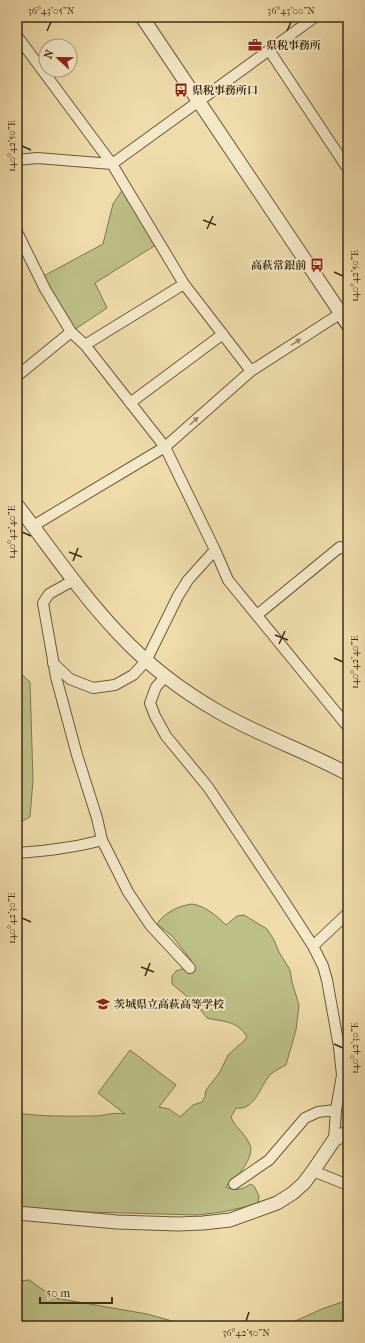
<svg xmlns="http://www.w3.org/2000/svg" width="365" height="1343" font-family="'IM FELL French Canon','Noto Serif JP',serif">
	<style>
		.green { fill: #bcbf86; stroke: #7e764c }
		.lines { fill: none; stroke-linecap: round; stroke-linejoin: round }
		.minor-casing { stroke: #6c5938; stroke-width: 12 }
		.tertiary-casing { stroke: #6c5938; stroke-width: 15 }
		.secondary-casing { stroke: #402d12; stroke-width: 16 }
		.minor { stroke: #f4e8c8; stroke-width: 10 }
		.tertiary { stroke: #f4e8c8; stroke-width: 13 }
		.secondary { stroke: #f4e8c8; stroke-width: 14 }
		.oneway { fill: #9a8a6d }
		.ticks { fill: none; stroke: #402d12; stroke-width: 1.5 }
		.labels { text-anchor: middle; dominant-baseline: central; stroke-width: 4; stroke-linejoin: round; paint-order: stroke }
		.poi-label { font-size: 11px; font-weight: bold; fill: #402d12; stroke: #f4e8c8; text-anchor: start }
		.neatline { fill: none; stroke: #402d12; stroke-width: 1.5 }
		.ticks-label { font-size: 10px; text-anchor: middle; fill: #402d12 }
	</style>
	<rect width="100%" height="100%" fill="#eedcaa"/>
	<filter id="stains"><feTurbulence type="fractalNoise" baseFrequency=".005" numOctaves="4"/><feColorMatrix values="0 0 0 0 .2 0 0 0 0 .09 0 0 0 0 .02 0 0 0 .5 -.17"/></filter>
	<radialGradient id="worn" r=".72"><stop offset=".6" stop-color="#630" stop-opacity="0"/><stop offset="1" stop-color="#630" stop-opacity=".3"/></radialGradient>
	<path class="green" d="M125,186L159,243L95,283L107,308L71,332L40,278L103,244L113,204Z
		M17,670L30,682L33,780L30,817L17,824Z
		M192,904C205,906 216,915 226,925L237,916L244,915L267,929L274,940L279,952L290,970L292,982L299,1005L296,1030L286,1065C282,1067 276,1070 272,1073C260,1084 256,1111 236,1108L231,1117C235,1128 246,1134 250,1145C254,1154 243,1170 237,1176C233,1180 229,1181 226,1187C235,1191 243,1190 250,1184L254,1186L259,1196L258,1204L222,1212L197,1215L88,1212L17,1207V1113C43,1117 71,1116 97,1116C107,1115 115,1112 125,1114L98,1093L130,1050L176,1085L159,1107L169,1109L180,1117L193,1105L202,1102L205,1097L206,1090L220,1072L228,1055L239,1045L243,1042L247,1037C237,1020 223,1022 207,1018L196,1004L172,984V976L176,971L192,966L191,960L172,936L157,924C165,912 178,906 192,904Z
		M29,1280L55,1298L147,1314L190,1326H17V1281Z
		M348,1300V1326H284L322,1309Z"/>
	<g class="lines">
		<g class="minor-casing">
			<path id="minor" d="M17,36L112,164L315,17
				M269,50L348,169
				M17,160L37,158L112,164L184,284L251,371
				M17,232L45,289L71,332L85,345L165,447L215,550L228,580L348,727
				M85,345L184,284
				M17,376L71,332
				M130,403L223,334
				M33,526L165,447L251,371L335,317L342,315
				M74,580L49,594L43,603L56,677L77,755L97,818L102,840L128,892L150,925L190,968
				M257,615L340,547L348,551
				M53,663L70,679L93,688L115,685L133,675L146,661L178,596L188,580L215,550
				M165,677L156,687L150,703L155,716L166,736L208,787L282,898L313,946L323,966L327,980L339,1047L342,1075L336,1110L334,1140
				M17,853C46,851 74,848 102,840
				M313,946L348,913
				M313,1171L348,1185
				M234,1184L269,1160L305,1118L318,1112L336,1110"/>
		</g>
		<g class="tertiary-casing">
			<path id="tertiary" d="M142,17L342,315
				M17,505C50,548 81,594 119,634C148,665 182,691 219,712C260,736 306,751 348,774
				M17,1213L117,1222L178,1224L203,1223L230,1220L277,1203L293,1193L304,1183L313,1171L334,1140L348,1132"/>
		</g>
		<g class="secondary-casing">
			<path id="secondary" d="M348,310L342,315L348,324"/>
		</g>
		<use href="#minor" class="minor"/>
		<use href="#tertiary" class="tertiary"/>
		<use href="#secondary" class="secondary"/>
	</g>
	<defs><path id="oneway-solid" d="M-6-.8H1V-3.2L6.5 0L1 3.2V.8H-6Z"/></defs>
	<g class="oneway">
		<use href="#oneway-solid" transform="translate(296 342) rotate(-33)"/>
		<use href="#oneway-solid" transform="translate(194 421) rotate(-42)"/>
	</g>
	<path class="ticks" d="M47,31L51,22M287,31L291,22M22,146L31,150M203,220L216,225M207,229L213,216M334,272L343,276M22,532L31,536M69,552L82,557M73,561L78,548M275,635L288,640M279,644L285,631M334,658L343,662M22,918L31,922M141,967L154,972M145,976L150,963M334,1044L343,1048M246,1321L249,1312"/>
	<defs>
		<g id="office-bare" transform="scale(1.08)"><path d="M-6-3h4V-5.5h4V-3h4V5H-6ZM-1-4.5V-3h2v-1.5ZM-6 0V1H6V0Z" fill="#8f2418" stroke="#f4e8c8" stroke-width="2.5" paint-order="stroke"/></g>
		<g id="bus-bare" transform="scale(1.08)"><path d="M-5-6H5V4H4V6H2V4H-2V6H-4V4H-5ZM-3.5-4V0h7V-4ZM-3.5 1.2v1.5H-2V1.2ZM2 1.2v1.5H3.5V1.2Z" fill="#8f2418" stroke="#f4e8c8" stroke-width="2.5" paint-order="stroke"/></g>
		<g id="school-bare" transform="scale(1.08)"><path d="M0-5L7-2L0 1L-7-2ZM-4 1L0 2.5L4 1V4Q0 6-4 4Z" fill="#8f2418" stroke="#f4e8c8" stroke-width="2.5" paint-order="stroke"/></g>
	</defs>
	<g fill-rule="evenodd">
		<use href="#office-bare" x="255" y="45"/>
		<use href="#bus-bare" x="181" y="90"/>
		<use href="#bus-bare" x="317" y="265"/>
		<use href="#school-bare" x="103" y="1004"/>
	</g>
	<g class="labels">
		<g class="poi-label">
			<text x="266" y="45">県税事務所</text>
			<text x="192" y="90">県税事務所口</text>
			<text x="306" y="265" text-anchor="end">高萩常銀前</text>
			<text x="114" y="1004">茨城県立高萩高等学校</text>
		</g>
	</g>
	<rect width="365" height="1343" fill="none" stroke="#eedcaa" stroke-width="44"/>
	<g transform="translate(58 58) rotate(292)"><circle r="19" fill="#f4e8c8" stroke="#ac9d7f"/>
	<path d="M0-3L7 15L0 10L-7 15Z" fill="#8f2418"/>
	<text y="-6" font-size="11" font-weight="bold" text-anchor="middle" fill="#402d12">N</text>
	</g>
	<path d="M40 1297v6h72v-6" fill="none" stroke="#402d12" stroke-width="2"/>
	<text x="46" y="1297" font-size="12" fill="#402d12" stroke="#f4e8c8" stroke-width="3" paint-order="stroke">50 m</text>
	<rect x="22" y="22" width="321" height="1299" class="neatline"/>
	<g class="ticks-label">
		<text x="51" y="14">36°43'05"N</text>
		<text x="291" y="14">36°43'00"N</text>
		<text transform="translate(11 146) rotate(-90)" y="4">140°42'50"E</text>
		<text transform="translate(354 276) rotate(-90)" y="4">140°42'50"E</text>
		<text transform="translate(11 532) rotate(-90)" y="4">140°42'40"E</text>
		<text transform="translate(354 662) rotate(-90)" y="4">140°42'40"E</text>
		<text transform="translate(11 918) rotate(-90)" y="4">140°42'30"E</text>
		<text transform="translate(354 1048) rotate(-90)" y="4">140°42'30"E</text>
		<text x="246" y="1336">36°42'50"N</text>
	</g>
	<rect width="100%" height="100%" filter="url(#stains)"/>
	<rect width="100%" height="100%" fill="url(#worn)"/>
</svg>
